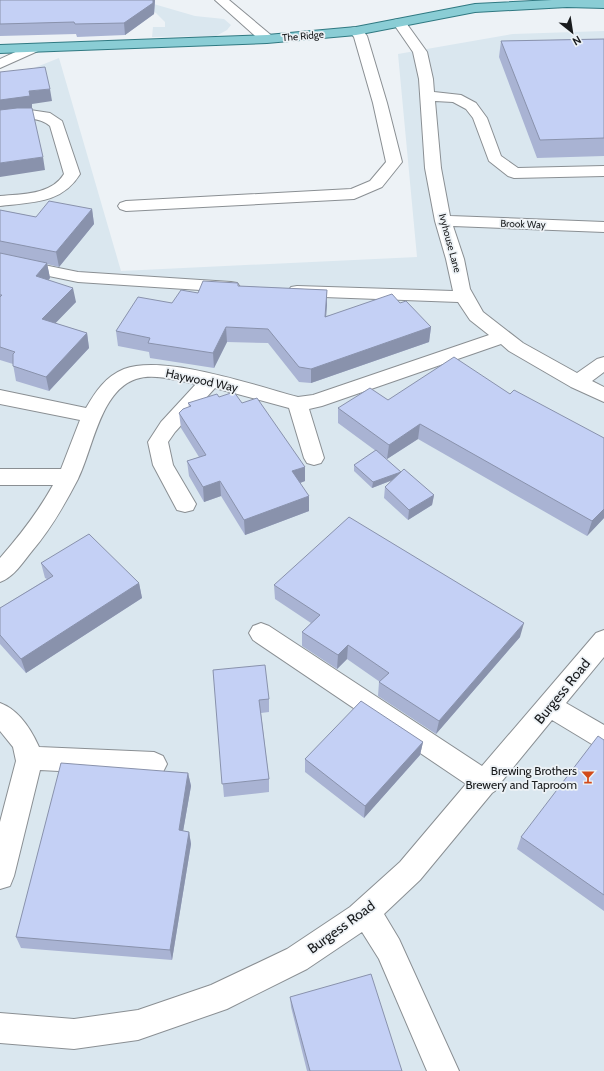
<svg xmlns="http://www.w3.org/2000/svg" width="604" height="1071" font-family="Cabin,sans-serif">
	<style>
		.built { fill: #dae7ef }
		.lines { fill: none; stroke-linecap: round; stroke-linejoin: round }
		.minor-casing { stroke: #8a8f93; stroke-width: 2 }
		.major-casing { stroke: #307982; stroke-width: 2 }
		.minor { fill: #fff; fill-rule: evenodd }
		.major { fill: #8acdd5; fill-rule: evenodd }
		.wall { fill: #a9b3d3 }
		.shaded-wall { fill: #8992ac }
		.building { fill: #c4d0f5; stroke: #8992ac }
		.labels { text-anchor: middle; dominant-baseline: central; stroke-width: 3.5; stroke-linejoin: round; paint-order: stroke }
		.far-street-label { font-size: 10px; fill: #191b1d; stroke: #edf2f6 }
		.street-label { font-size: 12px; fill: #191b1d; stroke: #edf2f6 }
		.poi-label { font-size: 12px; fill: #191b1d; stroke: #edf2f6; text-anchor: end }
		.near-street-label { font-size: 14px; fill: #191b1d; stroke: #edf2f6 }
	</style>
	<rect width="100%" height="100%" fill="#edf2f6"/>
	<path class="built" d="M140,0L195,16L224,19L231,25L227,30L216,36L152,37L153,27H165V22L156,13L147,9Z
		M604,31V1071H0V76L34,68L59,58L121,271L417,257L398,54L513,34Z"/>
	<g class="lines">
		<g class="minor-casing">
			<path id="minor" d="M215,0H229L272,36L274,39L272,42H262Z
				M399,19L404,20L427,52L433,79L434,92L461,95L476,103L487,118L501,156L518,168L604,166V176L514,178L508,176L489,161L473,118L466,109L453,102L435,101L441,168L450,216L604,222V232L453,226L464,259L470,289L483,312L523,343L577,373L597,359L604,357V372L592,381L604,387V402L571,387L509,351L501,344L322,406L309,409L324,458L321,463L314,465L307,463L304,458L289,408L215,388L175,432L168,442L173,465L196,504L193,510L185,512L177,510L153,465L148,442L161,422L196,384C178,381 155,373 136,379C100,391 93,449 78,479C65,504 51,529 32,551C23,562 14,577 0,582V558C21,534 38,512 53,485H0V469H61L80,420L0,404V390L86,408C96,391 105,377 124,369C164,354 256,386 298,397L313,395L489,335L470,320L458,302L297,296L291,295L288,291L291,287L297,286L453,291L446,259L435,221L425,168L419,79L413,52L393,23L394,20Z
				M356,27L361,28L367,36L387,103L402,162L382,187L354,199L126,211L120,209L118,206L120,203L126,201L351,189L370,181L386,162L373,103L354,37L349,31L351,28Z
				M33,44L38,45L40,48L38,51L0,68V59Z
				M30,110L50,113L62,121L80,174C62,204 31,202 0,206V196C22,194 51,195 64,174L50,126C36,114 16,120 0,122V114Z
				M0,256L78,272L231,282L237,283L240,287L237,291L231,292L78,282L0,266Z
				M261,623L269,626L482,766L596,633L604,630V657L566,703L604,725V749L595,746L552,720L498,786L495,791L492,793L420,880L384,914L399,939L459,1071H427L379,959L362,932L307,969L227,1009L138,1040L74,1049L0,1043V1013L74,1019L138,1010L211,985L287,949L350,907L400,862L466,784L253,640L249,633L253,626Z
				M0,703C19,710 31,729 39,747L154,752L163,756L167,764L163,772L154,776L40,770L14,876L10,886L0,889V822L16,761L13,747L0,731Z"/>
		</g>
		<g class="major-casing">
			<path id="major" d="M552,0H604V8L567,7L475,12L356,35L267,43L0,53V45L267,35L356,27L475,4Z"/>
		</g>
		<use href="#minor" class="minor"/>
		<use href="#major" class="major"/>
	</g>
	<path class="wall" d="M0,0H155L154,14L125,35L77,37L76,34L0,36Z
		M604,39V156L537,158L499,57L501,41Z
		M92,209L94,224L59,267L47,264L50,278L48,280L76,302L55,323L87,333L89,348L49,391L16,381L13,364L0,360V210L36,217Z
		M238,283V286L327,290L326,316L400,303L431,327L429,342L311,383L299,382L268,343L227,342L214,368L150,358L149,352L118,346L116,331L172,303L198,293Z
		M219,397L242,403L305,467V481L300,483L309,511L245,535L221,496L204,502L189,476L187,461L199,457L181,428L179,413L189,407L188,403Z
		M388,400L604,518L587,536L418,439L387,459L382,456L401,472V473L434,495L432,505L408,520L384,498L385,487L393,480L372,488L354,471V465L376,451L338,423V408Z
		M41,563L139,583L142,598L26,673L0,644V608L47,579L45,578Z
		M274,585L520,637L436,734L378,696L379,682H380L347,659L337,669L302,646V632L311,623L275,599Z
		M213,670L269,699V712L261,713L269,779V792L224,797Z
		M604,740V911L517,849L521,837Z
		M423,742L420,755L364,818L305,772V759Z
		M188,773L191,786L183,831L189,832L191,844L172,960L21,948L16,937Z
		M290,997L402,1071H307L291,1007Z"/>
	<path class="shaded-wall" d="M153,0H155L154,14L125,35L124,23Z
		M50,89L52,101L32,104V109L0,112V100L29,91Z
		M43,157L45,170L0,177V163Z
		M92,209L94,224L59,267L56,252Z
		M47,263L50,278L40,291L36,276Z
		M73,288L76,302L45,334L42,319Z
		M327,290V305L325,331V317Z
		M226,327L227,342L214,368L213,353Z
		M431,327L429,342L311,383V369Z
		M87,333L89,348L49,391L46,377Z
		M420,424L418,439L387,459L389,445Z
		M305,467V481L292,486V471Z
		M401,472L400,477L372,488L373,482Z
		M220,481L221,496L204,502L203,487Z
		M434,495L432,505L408,520L409,510Z
		M309,496V511L245,535L244,520Z
		M604,509V518L587,536L592,521Z
		M139,583L142,598L26,673L21,659Z
		M524,623L520,637L436,734L439,721Z
		M348,645L347,659L337,669L338,655Z
		M423,742L420,755L364,818L365,806Z
		M188,773L191,786L181,843L179,830Z
		M189,832L191,844L172,960L170,950Z"/>
	<path class="building" d="M0,0H153V3L124,23L75,24L74,22L0,24Z
		M604,39V138L540,140L501,41Z
		M45,67L50,89L29,91L30,96L0,100V72Z
		M17,108H32L43,157L0,163V110Z
		M49,201L92,209L56,252L0,241V210L36,217Z
		M0,253L47,263L36,276L73,288L42,319L87,333L46,377L13,366V354L15,352L0,347V297L2,295H0Z
		M203,281L238,283V286L327,290L325,317L392,294L400,303L406,301L431,327L311,369L299,367L268,329L226,327L213,353L148,343L150,338L116,331L138,297L172,303L181,290L198,293Z
		M454,357L510,394L514,390L604,438V509L592,521L420,424L389,445L338,408L370,388L388,400Z
		M234,392L242,403L257,398L305,467L292,471L309,496L244,520L220,481L203,487L187,461L206,455L179,413L183,409L191,406L188,403L217,394L219,397Z
		M376,450L401,472L373,482L354,465Z
		M404,469L434,495L409,510L385,487Z
		M349,517L524,623L439,721L379,682L389,673L348,645L338,655L302,632L320,615L274,585Z
		M89,534L139,583L21,659L0,635V608L53,576L41,563Z
		M265,665L269,699L259,700L269,779L222,784L213,670Z
		M361,701L423,742L365,806L305,759Z
		M598,736L604,740V895L521,837Z
		M61,763L188,773L179,830L189,832L170,950L16,937Z
		M371,974L402,1071H310L290,997Z"/>
	<defs>
		<g id="bar-bare" transform="scale(1.08)"><path d="M-6-5H6L.8 .8V4.5H3.5V6h-7V4.5H-.8V.8Z" fill="#d24a1a" stroke="#edf2f6" stroke-width="2.5" paint-order="stroke"/></g>
	</defs>
	<g fill-rule="evenodd">
		<use href="#bar-bare" x="588" y="777"/>
	</g>
	<g class="labels">
		<g class="far-street-label">
			<text transform="translate(303 36) rotate(-5)">The Ridge</text>
			<text transform="translate(523 224) rotate(2)">Brook Way</text>
			<text transform="translate(450 243) rotate(75)">Ivyhouse Lane</text>
		</g>
		<g class="street-label">
			<text transform="translate(202 380) rotate(12)">Haywood Way</text>
		</g>
		<g class="poi-label">
			<text x="577" y="770">Brewing Brothers<tspan x="577" dy="14">Brewery and Taproom</tspan></text>
		</g>
		<g class="near-street-label">
			<text transform="translate(562 691) rotate(-51)">Burgess Road</text>
			<text transform="translate(341 927) rotate(-36)">Burgess Road</text>
		</g>
	</g>
	<g transform="translate(572 32) rotate(150)" stroke="#edf2f6" stroke-width="3" paint-order="stroke">
	<path d="M0-3L7 15L0 10L-7 15Z" fill="#191b1d"/>
	<text y="-6" font-size="11" font-weight="bold" text-anchor="middle" fill="#191b1d">N</text>
	</g>
</svg>
